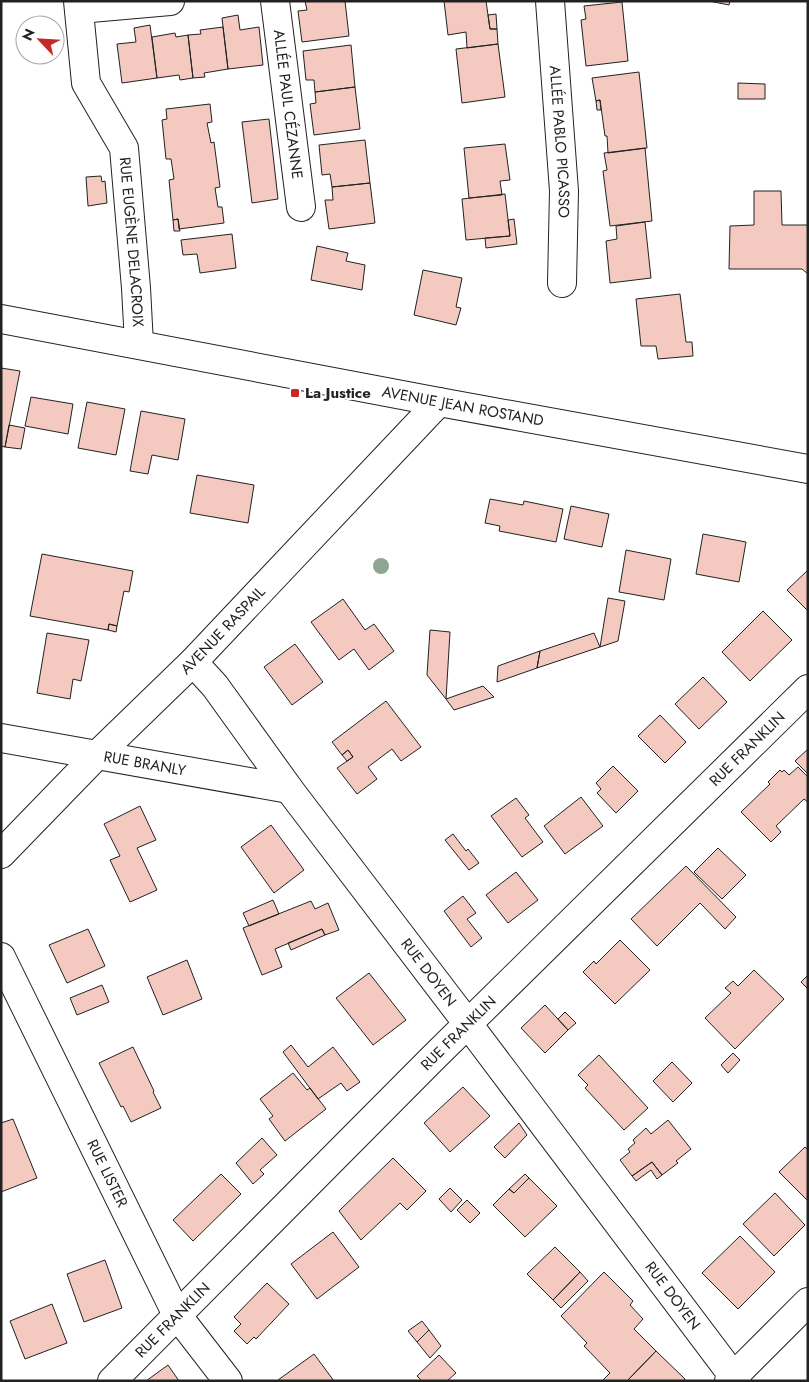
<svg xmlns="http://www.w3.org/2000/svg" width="809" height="1382" font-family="Jost,sans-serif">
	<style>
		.building { fill: #f3c9c0; stroke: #222 }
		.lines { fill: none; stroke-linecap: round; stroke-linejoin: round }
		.street-casing { stroke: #222; stroke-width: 30 }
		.secondary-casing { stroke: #222; stroke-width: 30 }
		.street { stroke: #fff; stroke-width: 28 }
		.secondary { stroke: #fff; stroke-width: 28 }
		.tree { fill: #8da692 }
		.poi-dot { fill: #c62828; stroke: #fff; stroke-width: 2 }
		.labels { text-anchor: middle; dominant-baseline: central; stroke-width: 4; stroke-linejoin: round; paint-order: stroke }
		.street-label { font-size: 15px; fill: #222; stroke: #fff }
		.poi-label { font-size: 15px; font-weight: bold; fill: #222; stroke: #fff; text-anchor: start }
	</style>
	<rect width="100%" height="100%" fill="#fff"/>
	<path class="building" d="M305,1H345L349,36L302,42L298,11L307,10Z
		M444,1H486L490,29H497L498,44L467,48L466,32L448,35Z
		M709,1H730L729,5Z
		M622,2L628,61L586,66L581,20L586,19L584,6Z
		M496,14L497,29H490L488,15Z
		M238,15L240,30L259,27L263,65L228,69L222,18Z
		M150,25L157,78L122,83L117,44L136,42L134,28Z
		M223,27L228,69L204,73L205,77L193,78L188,35L201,34L200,30Z
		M175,33L176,37L188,35L193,78L180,80L179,75L157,78L152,37Z
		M498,44L505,97L462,103L456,49Z
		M351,45L355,87L315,92L314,80H306L303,51Z
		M639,72L647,148L608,153L607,136H605L600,100L596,101L592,78Z
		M738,83L765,84V99H738Z
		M355,87L360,129L314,135L310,104L316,103L315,92Z
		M600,100L601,110H597L596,101Z
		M210,104L212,122L207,123L211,143L214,142L220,187L215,188L218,207H222L224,223L179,229L178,219L173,220L169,180L174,179L171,159H166L162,120L167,119L166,109Z
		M269,119L278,199L252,203L242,122Z
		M365,140L370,183L332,187L330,174L322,175L319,145Z
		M505,144L510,180L500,181L502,195L469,198L464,148Z
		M645,148L652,221L610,226L603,171L607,170L604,153Z
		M101,176L102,182L105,181L107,203L88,206L86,177Z
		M370,183L375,223L329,229L325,200H333L332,187Z
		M754,191H781L782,225H808V274L802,269H729L730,226L754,225Z
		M505,194L510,236L466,240L462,199Z
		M178,219L180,231H174L173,220Z
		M514,219L517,244L486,248L485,238L510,236L508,220Z
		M645,222L651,278L610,283L606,241L617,239L616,226Z
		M232,234L236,268L200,273L197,254L183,255L181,240Z
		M317,246L348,253L346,261L365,265L362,290L311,280Z
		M423,270L462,278L456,307L461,308L456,325L414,315Z
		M680,294L686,342H692L693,356L658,359L656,346H641L636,299Z
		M1,368L20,371L5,447L1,446Z
		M31,397L73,404L68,434L25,426Z
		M87,402L125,409L116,455L78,448Z
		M141,411L185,419L178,460L152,455L148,474L130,471Z
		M9,425L25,428L21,449L5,447Z
		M197,475L254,485L248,523L190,513Z
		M490,499L523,505L524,501L563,509L556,542L499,531L500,526L485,523Z
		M571,506L609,514L602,547L564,539Z
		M703,534L746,542L739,582L696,574Z
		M626,550L671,559L664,600L619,592Z
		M42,554L133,571L129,592L124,591L117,626L109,624L108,630L30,616Z
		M808,570V611L787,590Z
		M608,598L625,601L618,641L600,647Z
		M343,599L365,630L374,624L394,651L369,670L354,649L339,660L311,622Z
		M763,611L792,640L750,681L722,652Z
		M109,624L117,626L116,632L108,630Z
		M430,630L450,632L446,699L427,675Z
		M47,633L89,640L81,681L73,679L70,699L37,693Z
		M594,633L600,647L537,668L540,651Z
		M295,644L323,682L292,705L264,667Z
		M540,651L537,668L497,682L498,666Z
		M703,677L727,702L699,729L675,704Z
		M483,686L494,697L454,710L446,699Z
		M386,701L421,747L401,761L392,749L368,767L377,779L357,794L337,768L353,757L348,750L342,755L332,742Z
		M660,715L686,742L665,763L638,736Z
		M808,749V774L795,761Z
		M348,750L353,757L347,761L342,755Z
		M613,766L638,791L616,813L597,793L601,789L596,783Z
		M798,767L808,777V802L804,799L776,826L781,832L771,842L741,812L770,784L768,782L780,770L782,772L784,770L789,775Z
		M581,797L603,826L565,854L544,826Z
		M516,798L529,815L525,818L543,842L522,857L491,816Z
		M140,806L156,840L137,848L157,890L130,902L110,860L120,856L104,824Z
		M271,825L304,870L274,893L241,847Z
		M453,834L466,851L468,849L479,863L469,870L445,840Z
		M718,848L746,875L722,899L694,872Z
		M686,866L736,917L725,929L700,903L657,946L631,919Z
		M516,872L538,900L508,923L486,895Z
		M463,896L476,913L467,919L482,938L471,947L444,911Z
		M273,900L279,914L249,926L243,913Z
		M311,901L315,909L328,903L339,930L325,935L322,929L275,949L282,967L262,975L243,928Z
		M88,929L105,966L67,983L49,945Z
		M322,929L325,935L291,950L288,943Z
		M620,940L650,970L615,1004L583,972L594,961L596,964Z
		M187,960L202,999L163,1015L147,977Z
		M754,970L784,999L735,1049L705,1018L731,993L725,988L733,981L738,986Z
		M369,973L406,1020L373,1045L336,998Z
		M808,975V989L801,982Z
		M102,985L109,1002L77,1015L70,998Z
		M545,1005L568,1030L545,1053L521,1028Z
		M565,1012L576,1023L568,1030L558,1019Z
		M291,1045L308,1067L333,1047L360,1082L347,1091L341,1083L318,1099L283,1052Z
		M133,1047L154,1091L153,1092L161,1108L131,1122L123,1106L121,1107L99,1063Z
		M733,1053L740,1060L728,1073L721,1065Z
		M599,1055L648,1108L624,1130L585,1088L588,1085L578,1075Z
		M672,1062L692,1083L673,1102L653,1081Z
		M293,1073L307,1090L310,1088L326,1109L285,1141L269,1119L273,1116L260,1099Z
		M463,1087L490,1116L450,1152L424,1123Z
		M13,1119L37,1178L1,1192V1123Z
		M668,1120L691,1149L676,1161L678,1163L662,1175L652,1162L632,1176L620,1160L630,1152L628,1149L635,1143L633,1140L646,1128L651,1134Z
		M519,1123L527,1135L505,1158L494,1147Z
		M262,1138L277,1155L260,1170L264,1174L253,1184L236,1163Z
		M805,1147L808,1150V1201L779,1172Z
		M393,1158L426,1191L407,1210L400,1203L361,1240L339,1211Z
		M652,1162L662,1175L657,1179L651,1170L636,1181L632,1176Z
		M221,1174L241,1194L193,1241L173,1220Z
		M525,1174L529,1178L514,1193L509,1189Z
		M529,1178L557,1206L525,1237L493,1205L509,1189L514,1193Z
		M450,1188L462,1200L451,1212L439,1199Z
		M775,1193L805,1225L774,1256L743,1224Z
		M467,1200L480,1213L470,1223L457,1210Z
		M333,1232L359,1267L317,1299L291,1264Z
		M740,1236L775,1272L738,1309L702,1273Z
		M555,1247L580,1272L553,1300L527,1274Z
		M105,1260L122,1308L84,1322L67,1274Z
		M580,1272L588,1281L561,1308L553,1300Z
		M604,1272L633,1301L630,1305L643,1319L634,1329L656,1351L627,1381H602L610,1373L584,1346L587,1343L561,1316Z
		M267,1283L289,1304L256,1339L254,1337L247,1344L234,1331L241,1324L234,1317Z
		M52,1304L67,1343L25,1359L10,1321Z
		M422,1321L429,1330L417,1342L408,1331Z
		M429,1330L441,1346L430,1358L417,1342Z
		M656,1351L685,1379L684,1381H627Z
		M314,1354L334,1381H279L278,1380Z
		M439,1355L456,1373L447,1381H422L417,1376Z
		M168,1365L179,1381H146Z"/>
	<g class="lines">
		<g class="street-casing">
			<g id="street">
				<path id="s1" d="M78,1L86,83L124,148L136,288L139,344"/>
				<path id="s2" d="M275,1L301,207"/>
				<path id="s3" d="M550,1L564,191L562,283"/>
				<path d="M79,9L170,1"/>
				<path id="s4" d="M193,662L215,686L289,789L468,1024L737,1381"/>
				<path id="s5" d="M1,738L289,789"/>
				<path id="s6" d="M1,854L97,755L193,662L439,402"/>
				<path id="s7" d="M1,957L177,1315L228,1381"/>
				<path id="s8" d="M112,1381L433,1058L808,689"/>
				<path d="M729,1381L808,1302"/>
			</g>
		</g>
		<g class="secondary-casing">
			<g id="secondary">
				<path id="s9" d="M1,319L439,402L808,469"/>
			</g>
		</g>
		<use href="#street" class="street"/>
		<use href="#secondary" class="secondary"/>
	</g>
	<circle class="tree" cx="381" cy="566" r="8"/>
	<rect class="poi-dot" x="290" y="388" width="10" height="10" rx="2.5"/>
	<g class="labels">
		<g class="street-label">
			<text stroke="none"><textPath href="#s2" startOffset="104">ALLÉE PAUL CÉZANNE</textPath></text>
			<text stroke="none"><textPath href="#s3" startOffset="141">ALLÉE PABLO PICASSO</textPath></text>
			<text stroke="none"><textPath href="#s1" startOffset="252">RUE EUGÈNE DELACROIX</textPath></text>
			<text stroke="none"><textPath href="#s9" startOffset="470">AVENUE JEAN ROSTAND</textPath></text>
			<text stroke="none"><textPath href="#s6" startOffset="315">AVENUE RASPAIL</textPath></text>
			<text stroke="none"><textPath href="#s8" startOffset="896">RUE FRANKLIN</textPath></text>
			<text stroke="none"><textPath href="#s5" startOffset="146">RUE BRANLY</textPath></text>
			<text stroke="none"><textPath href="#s4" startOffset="390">RUE DOYEN</textPath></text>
			<text stroke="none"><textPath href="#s8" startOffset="491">RUE FRANKLIN</textPath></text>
			<text stroke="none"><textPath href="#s7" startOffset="241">RUE LISTER</textPath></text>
			<text stroke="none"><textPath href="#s4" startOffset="795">RUE DOYEN</textPath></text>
			<text stroke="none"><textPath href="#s8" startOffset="86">RUE FRANKLIN</textPath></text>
		</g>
		<g class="poi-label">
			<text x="305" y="393">La Justice</text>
		</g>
	</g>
	<rect width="809" height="1382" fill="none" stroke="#222222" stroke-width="5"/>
	<g transform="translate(40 40) rotate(295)"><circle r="24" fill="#ffffff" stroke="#a7a7a7"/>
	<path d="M0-4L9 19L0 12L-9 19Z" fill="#c62828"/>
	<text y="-8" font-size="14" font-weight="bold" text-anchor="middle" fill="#222222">N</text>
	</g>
</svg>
